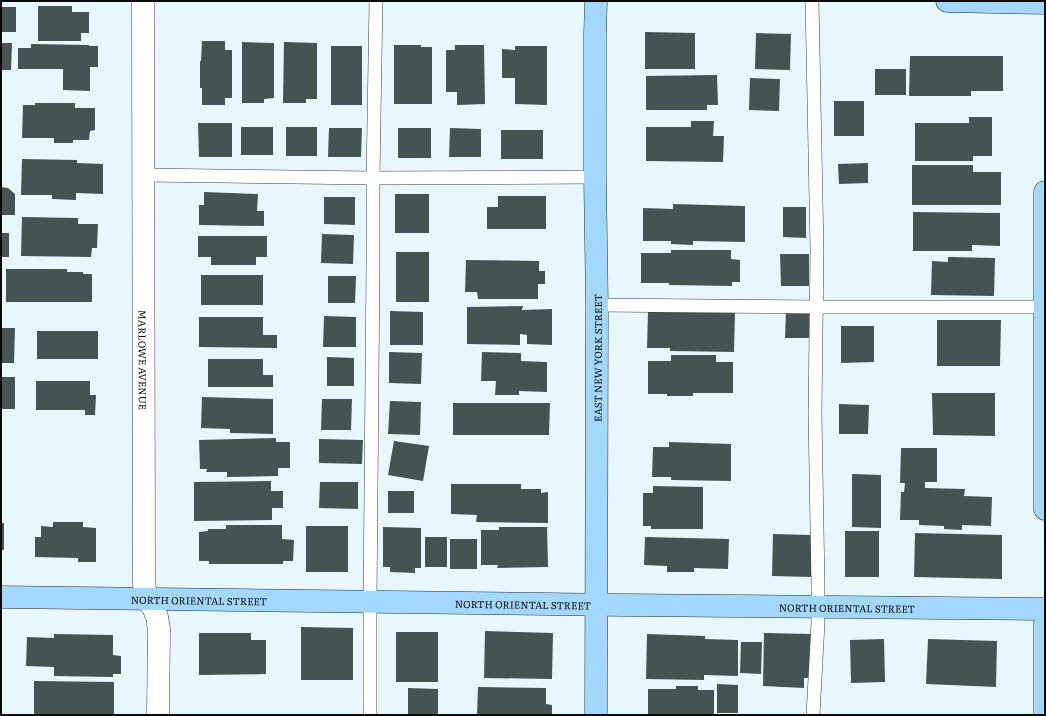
<svg xmlns="http://www.w3.org/2000/svg" width="1046" height="716" font-family="Literata,serif">
	<style>
		.building { fill: #455352 }
		.lines { fill: none; stroke-linecap: round; stroke-linejoin: round }
		.lane-casing { stroke: #3d3d3d; stroke-width: 14 }
		.street-casing { stroke: #3d3d3d; stroke-width: 23 }
		.secondary-casing { stroke: #2c2c2c; stroke-width: 23 }
		.lane { stroke: #fff; stroke-width: 13 }
		.street { stroke: #fff; stroke-width: 22 }
		.secondary { stroke: #a2d7ff; stroke-width: 22 }
		.labels { text-anchor: middle; dominant-baseline: central; stroke-width: 4; stroke-linejoin: round; paint-order: stroke }
		.street-label { font-size: 10px; fill: #0a0a0a; stroke: #fff }
	</style>
	<rect width="100%" height="100%" fill="#e7f7ff"/>
	<path class="building" d="M38,6H72V12H89V33H81V41H38Z
		M1,7H16V32H1Z
		M645,32L695,33V69H645Z
		M756,33L791,34L790,70L755,69Z
		M202,41H225V50H232V98H225V105H202V88H200V61H201Z
		M242,42L274,43V98L264,99V103H242Z
		M284,42L317,43V99H306V103H283Z
		M1,43H12L11,70H1Z
		M31,44L89,45V46H98V67H90V91L63,90V69H18V48H31Z
		M394,45H421V47H432V104H394Z
		M455,45H484L485,104L457,105V92H446V50H455Z
		M331,46H362V105H331Z
		M515,46H547V105L515,104V78H502V49L515,50Z
		M910,56H1003V91H971V96H909Z
		M875,69H906V95H875Z
		M717,75L718,105H707V110H646V76Z
		M750,78L780,79L779,111L749,110Z
		M834,101H864V136H834Z
		M35,103H75V108H95V130L90,131L89,140H73V143H54V138H22L23,105H35Z
		M969,117H992V156H973V161H915V123H969Z
		M691,121H714L713,136H724L723,162L646,161V127H691Z
		M198,123H232V157H199Z
		M241,127H273V155H241Z
		M286,127H317V156H286Z
		M329,128H362L361,157H328Z
		M398,128H431V158H398Z
		M450,128L481,129V157H449Z
		M501,130H543V159H501Z
		M22,159L77,160V163L103,164V194L76,193V200L52,199V195H21Z
		M868,163V183L839,184L838,164Z
		M912,165H973V172H1001V205H912Z
		M1,187L8,188L15,194V215H1Z
		M204,192L258,194L257,211H264V226L199,225V205H204Z
		M395,194H429V233H395Z
		M498,196H546V229H487V207H498Z
		M324,197H355V225L324,224Z
		M673,204L745,206V242L693,241V245L671,244V241H643V208L673,209Z
		M783,207H806V238L783,237Z
		M913,212L1000,213V246L972,245V251H913Z
		M22,217L78,218V224H98L97,248H92L91,257L21,256Z
		M1,233H9V257H1Z
		M322,234L354,235L353,264L321,263Z
		M198,236H267V257H256V265H211V257H198Z
		M671,250H731V259L740,260V282H732V286L669,285V283H641V253H671Z
		M396,252H429V302H396Z
		M780,254H809V286H781Z
		M948,257L995,258L994,296L931,295L932,261L948,262Z
		M466,260L539,261V271H545V284H538V299H478L477,292H465Z
		M6,269H67V272H83V274H92V302H6Z
		M201,275H263V305H201Z
		M328,276H356L355,303H328Z
		M523,306L522,310L552,309V345L527,344V335L520,334V345L467,344V307Z
		M786,310L811,311V338H785Z
		M390,311L423,312V345H390Z
		M648,311L735,312L734,352L670,351V348H647Z
		M324,316L356,317V347H323Z
		M199,317H263V335H277V348L199,347Z
		M937,320H1001L1000,366H937Z
		M841,326H874V362L841,363Z
		M1,328H15L14,363H1Z
		M37,331H98V359H37Z
		M389,352L422,353L421,384L389,383Z
		M482,352L521,353V361L547,362V392L519,391V395H495L496,381H481Z
		M671,355H716V362H733V393H693V396H667V394H648V361H671Z
		M327,357L354,358V386H327Z
		M208,359H263V375H273V387H208Z
		M1,377H15V409H1Z
		M36,381H90V395H96L95,415H85V410H36Z
		M932,393H995V436L933,435Z
		M202,397L273,399V434L230,433V429L201,428Z
		M322,399H352L351,430H321Z
		M390,401L421,402L420,435L388,434Z
		M453,403H550L549,435H453Z
		M839,404L869,405L868,434H839Z
		M276,438V442H290V468H278V476L227,477V472H206L207,469H200L199,440Z
		M319,439L363,440L362,464L319,463Z
		M394,441L429,446L423,481L388,475Z
		M669,442L731,444V481L671,480V477H652L653,447H669Z
		M901,448H937V482H925V488L965,489L964,496L992,497L991,526L962,525V530L944,529V526L919,525V520H900L901,492H904L905,483H900Z
		M852,474L881,475V528L852,527Z
		M271,481V491H283V508H272V520L194,521V482Z
		M320,482H358V509L319,508Z
		M451,484H521V489H541V493L548,492V523L476,522L477,515L451,514Z
		M653,486L703,487V529H651V526H643V493H653Z
		M388,491H414V513H388Z
		M53,522H83V527L96,528V562H78V558L35,557V537H41V526L53,527Z
		M1,523H4V550H1Z
		M226,525H282V539L294,540L293,561H283V564H209V561H199V532L208,531V529H226Z
		M306,526H348V572H306Z
		M383,527L421,528V568H415V573L390,572V567H383Z
		M499,527H547L548,567L497,568L498,565H481V530H499Z
		M845,531H879V577H845Z
		M915,533L1002,535V579L914,577Z
		M773,534L811,535V577L772,576Z
		M425,537H447V567H425Z
		M645,537L729,539L728,569L694,568V572H667V566L644,565Z
		M450,539H477V569H450Z
		M301,627L353,628V680H301Z
		M485,631L553,633L552,679L484,678Z
		M396,632H438V682H396Z
		M199,633H251V640H266V674L199,675Z
		M764,633L812,634L811,678H804V688L763,686Z
		M54,634L113,635V655L121,656V674H113V677L54,676V667L26,666L27,637L54,638Z
		M647,634L705,636V639L738,640V676L704,675V680L646,679Z
		M884,639L885,682L851,683L850,640Z
		M928,639L997,641L996,687L926,684Z
		M741,642H762L761,674L740,673Z
		M34,681L114,682V715H34Z
		M717,684L738,685V713H717Z
		M676,686H698V690H714V715H648V689H676Z
		M478,687L546,688V704L552,705V715H477Z
		M408,688L438,689V715H408Z"/>
	<g class="lines">
		<g class="lane-casing">
			<path id="lane" d="M812,1L817,250L815,414L818,585V623L813,715
				M144,175L373,178L595,177
				M597,305L817,307H1045
				M370,715V602L373,266V178L376,1"/>
		</g>
		<g class="street-casing">
			<g id="street">
				<path id="s1" d="M143,1L144,584L147,600L153,607L157,617L159,629L158,715"/>
			</g>
		</g>
		<g class="secondary-casing">
			<g id="secondary">
				<path d="M947,1L1045,3"/>
				<path d="M1045,192V509"/>
				<path id="s2" d="M1,597L623,605L1045,609"/>
				<path id="s3" d="M596,715L597,305L595,177V34L596,1"/>
				<path d="M1045,715V623"/>
			</g>
		</g>
		<use href="#lane" class="lane"/>
		<use href="#street" class="street"/>
		<use href="#secondary" class="secondary"/>
	</g>
	<g class="labels">
		<g class="street-label">
			<text stroke="none"><textPath href="#s3" startOffset="357">EAST NEW YORK STREET</textPath></text>
			<text stroke="none"><textPath href="#s1" startOffset="359">MARLOWE AVENUE</textPath></text>
			<text stroke="none"><textPath href="#s2" startOffset="198">NORTH ORIENTAL STREET</textPath></text>
			<text stroke="none"><textPath href="#s2" startOffset="522">NORTH ORIENTAL STREET</textPath></text>
			<text stroke="none"><textPath href="#s2" startOffset="846">NORTH ORIENTAL STREET</textPath></text>
		</g>
	</g>
	<rect width="1046" height="716" fill="none" stroke="#0a0a0a" stroke-width="4"/>
</svg>
